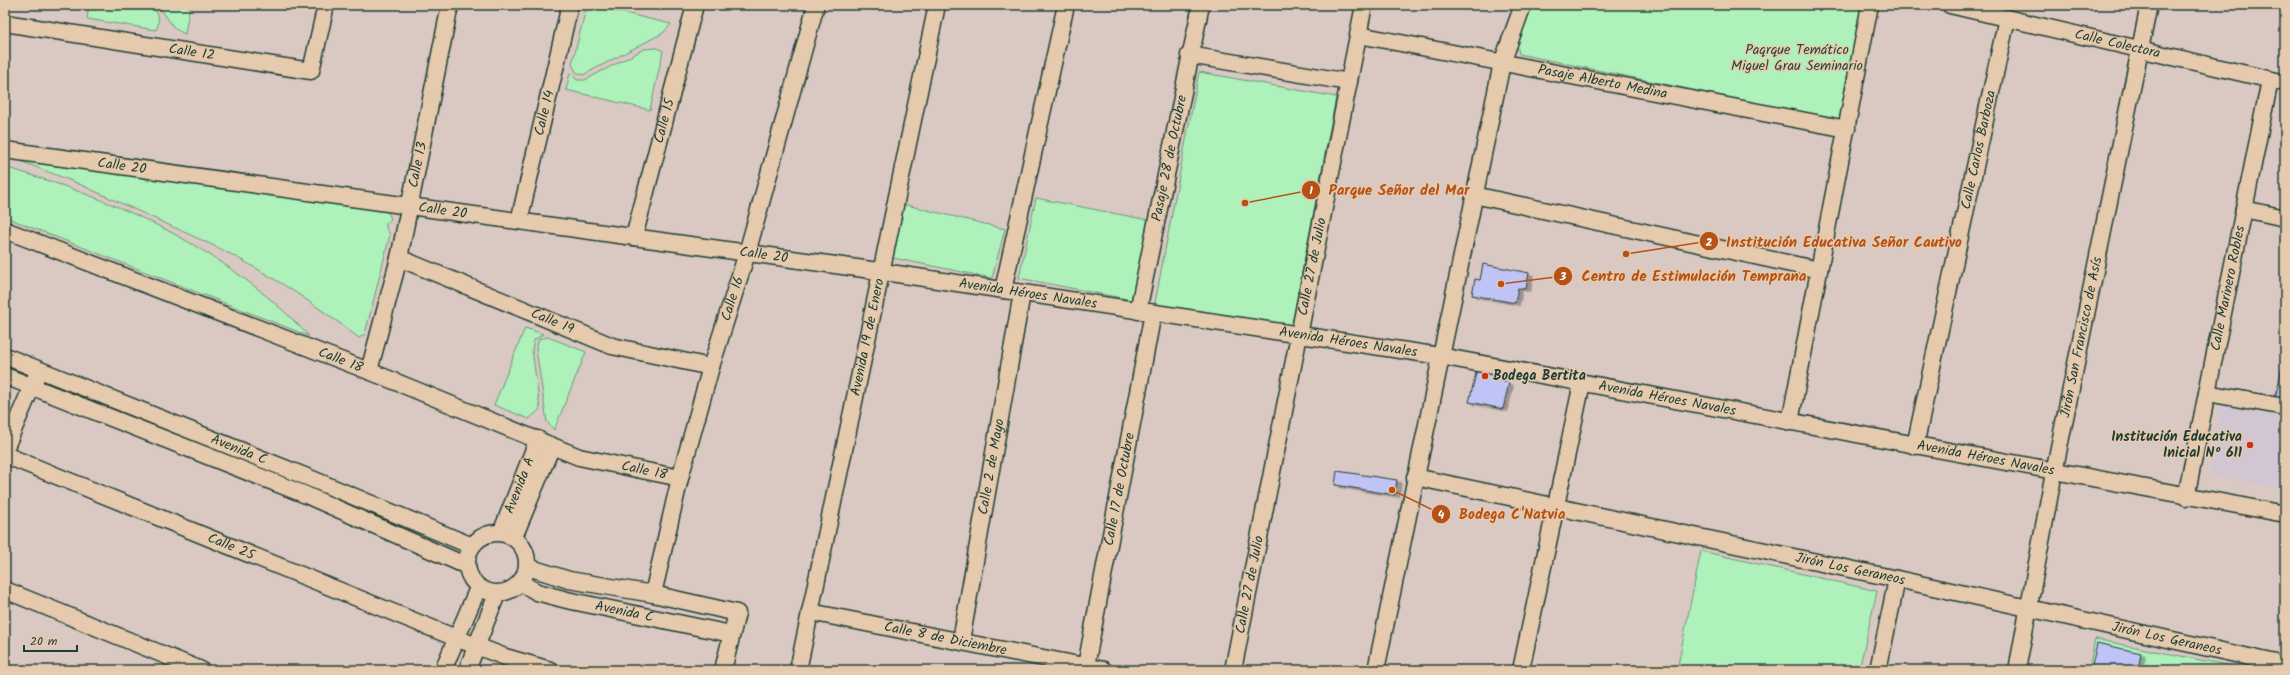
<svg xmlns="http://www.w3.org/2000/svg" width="2290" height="675" font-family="Kalam,sans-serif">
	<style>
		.built { fill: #d2c6d2 }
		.green { fill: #aff1ba; stroke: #679777 }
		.building { fill: #c0c3f5; stroke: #1f3d34; filter: url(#shadow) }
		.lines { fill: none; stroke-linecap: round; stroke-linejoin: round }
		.minor-casing { stroke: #1f3d34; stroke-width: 19 }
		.minor { stroke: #e5caad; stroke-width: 16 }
		.poi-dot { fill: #c8321e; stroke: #e5caad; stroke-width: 1.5 }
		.labels { text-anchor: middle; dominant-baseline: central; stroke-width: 3; stroke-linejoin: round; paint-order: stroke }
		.street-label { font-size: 14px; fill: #1f3d34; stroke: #e5caad }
		.park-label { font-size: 14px; fill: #26463b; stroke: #e5caad }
		.poi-label { font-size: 14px; font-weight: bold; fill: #1f3d34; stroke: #e5caad; text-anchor: start }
		.leader { fill: none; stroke: #b65216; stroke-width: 1.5 }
		.callout-dot { fill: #b65216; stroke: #e5caad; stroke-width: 1.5 }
		.mark-label { font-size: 12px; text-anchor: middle; font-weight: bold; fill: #fff }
		.callout-label { font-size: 15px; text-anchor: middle; font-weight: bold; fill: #b65216; stroke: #e5caad; stroke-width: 3; stroke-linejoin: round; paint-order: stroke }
	</style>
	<defs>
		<filter id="shadow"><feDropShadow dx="4.5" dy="2.5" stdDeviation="0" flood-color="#0004"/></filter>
	</defs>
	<rect width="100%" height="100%" fill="#dac8c3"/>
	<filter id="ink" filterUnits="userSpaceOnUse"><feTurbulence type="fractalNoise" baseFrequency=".025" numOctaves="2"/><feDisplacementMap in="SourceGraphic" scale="8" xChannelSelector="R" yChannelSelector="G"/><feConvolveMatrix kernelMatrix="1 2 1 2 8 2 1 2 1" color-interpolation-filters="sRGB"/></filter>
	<g filter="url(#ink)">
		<path class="built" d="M2221,404L2285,417V489L2210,474Z"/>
		<path class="green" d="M89,5H152C158,13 161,20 156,30L87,19Z
			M158,5H190L185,34L175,29Z
			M587,5H590L671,24L663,33L583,75L576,72L572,64Z
			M1531,5H1863L1839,120L1519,54L1517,44Z
			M657,48L663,51L650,110L566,90L570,73L577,80H585L644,49Z
			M1199,72L1336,97L1290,334L1154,308Z
			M5,155L139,175L148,181L157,177L388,212L391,219L386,224V228L390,235L365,334L359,338C316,304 268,273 219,248L77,183Z
			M5,167C122,202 224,247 309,336L5,217Z
			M1036,198L1148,220L1132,300L1019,278Z
			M894,202L1005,229L992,278L893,258L885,249Z
			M525,328L543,334L534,340L532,349L540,409L529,419L494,405Z
			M548,337L586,352L554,430L547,422L536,349L539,339Z
			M1701,551L1877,591L1859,670H1677Z
			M2095,639L2251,670H2089Z"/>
		<path class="building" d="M1483,264L1529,273L1526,289L1518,288L1515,303L1472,295L1475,279L1480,280Z
			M2283,363L2285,364V401L2275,399Z
			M1477,369L1501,375L1500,381L1509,383L1503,409L1469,402Z
			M1337,471L1397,480L1395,495L1335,485Z
			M2097,643L2141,653L2138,670H2091Z"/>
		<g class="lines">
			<g class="minor-casing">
				<g id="minor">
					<path id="s1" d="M1950,5L2285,83"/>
					<path id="s2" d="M5,23L311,71L326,5"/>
					<path id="s3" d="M1359,35L1847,129"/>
					<path d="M1189,55L1349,82"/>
					<path id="s4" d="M5,150L864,269L1440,356L2285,514"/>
					<path d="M1474,195L1819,270"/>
					<path d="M2244,209L2285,218"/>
					<path id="s5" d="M519,221L570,5"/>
					<path id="s6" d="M5,230L384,377L579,457L680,478"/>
					<path id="s7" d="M634,237L695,5"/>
					<path id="s8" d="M399,258L612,346L711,367"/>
					<path d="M1003,290L1066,5"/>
					<path id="s9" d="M1138,311L1201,5"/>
					<path id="s10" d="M5,356L312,479L472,546"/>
					<path id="s11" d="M369,371L399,258L450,5"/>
					<path d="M5,376L306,495L467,566"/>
					<path d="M2207,393L2285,407"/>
					<path d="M1790,422L1870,5"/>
					<path id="s12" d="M1915,446L2007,18"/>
					<path d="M5,449L36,377"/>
					<path id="s13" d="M5,455L456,638L505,657L550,670"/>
					<path id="s14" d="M1415,477L1897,579L2285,665"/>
					<path id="s15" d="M2186,497L2270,80"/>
					<circle cx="497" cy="563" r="30"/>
					<path id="s16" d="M501,533L538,439"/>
					<path d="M514,537L552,446"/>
					<path d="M528,567L569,580L653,594L737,613L723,670"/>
					<path id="s17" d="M521,583L537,592L567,600L731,634"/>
					<path d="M5,590L201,670"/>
					<path id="s18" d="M653,594L680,478L711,367L747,253L816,5"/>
					<path id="s19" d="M810,612L1104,670"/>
					<path id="s20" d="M961,641L1022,293"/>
					<path id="s21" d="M1086,666L1153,313"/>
					<path d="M443,670L478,588"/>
					<path d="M467,670L497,594"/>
					<path id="s22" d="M798,670L937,5"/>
					<path id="s23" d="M1233,670L1364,5"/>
					<path d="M1376,670L1502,63L1523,5"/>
					<path d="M1521,670L1582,383"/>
					<path d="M1878,670L1897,579"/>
					<path id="s24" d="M2017,670L2054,472L2149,5"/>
				</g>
			</g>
			<use href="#minor" class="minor"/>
		</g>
	</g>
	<g class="poi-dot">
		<circle cx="1485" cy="376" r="4"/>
		<circle cx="2250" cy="445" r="4"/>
	</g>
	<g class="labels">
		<g class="street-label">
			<text stroke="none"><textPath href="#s1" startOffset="172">Calle Colectora</textPath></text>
			<text stroke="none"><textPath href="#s2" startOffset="189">Calle 12</textPath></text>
			<text stroke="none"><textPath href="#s3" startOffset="248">Pasaje Alberto Medina</textPath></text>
			<text stroke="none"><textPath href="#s5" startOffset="111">Calle 14</textPath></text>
			<text stroke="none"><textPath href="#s7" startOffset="120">Calle 15</textPath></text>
			<text stroke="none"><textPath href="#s12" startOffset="303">Calle Carlos Barboza</textPath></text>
			<text stroke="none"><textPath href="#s9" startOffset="156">Pasaje 28 de Octubre</textPath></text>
			<text stroke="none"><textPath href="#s11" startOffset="212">Calle 13</textPath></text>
			<text stroke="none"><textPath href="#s4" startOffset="118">Calle 20</textPath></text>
			<text stroke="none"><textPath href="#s4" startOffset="442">Calle 20</textPath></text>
			<text stroke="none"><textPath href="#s4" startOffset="766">Calle 20</textPath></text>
			<text stroke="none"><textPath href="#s23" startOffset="411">Calle 27 de Julio</textPath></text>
			<text stroke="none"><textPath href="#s15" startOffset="213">Calle Marinero Robles</textPath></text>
			<text stroke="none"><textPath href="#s4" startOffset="1033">Avenida Héroes Navales</textPath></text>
			<text stroke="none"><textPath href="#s18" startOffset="306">Calle 16</textPath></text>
			<text stroke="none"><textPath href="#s8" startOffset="166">Calle 19</textPath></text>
			<text stroke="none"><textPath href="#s22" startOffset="340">Avenida 19 de Enero</textPath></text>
			<text stroke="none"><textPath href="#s24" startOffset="339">Jirón San Francisco de Asís</textPath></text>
			<text stroke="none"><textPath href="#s4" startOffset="1357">Avenida Héroes Navales</textPath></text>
			<text stroke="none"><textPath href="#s6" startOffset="360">Calle 18</textPath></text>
			<text stroke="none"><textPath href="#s4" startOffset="1681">Avenida Héroes Navales</textPath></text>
			<text stroke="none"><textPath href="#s10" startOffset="252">Avenida C</textPath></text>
			<text stroke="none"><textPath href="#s4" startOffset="2005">Avenida Héroes Navales</textPath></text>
			<text stroke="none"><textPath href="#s20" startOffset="177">Calle 2 de Mayo</textPath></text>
			<text stroke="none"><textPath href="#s6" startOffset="684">Calle 18</textPath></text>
			<text stroke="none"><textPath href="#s16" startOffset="51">Avenida A</textPath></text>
			<text stroke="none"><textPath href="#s21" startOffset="180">Calle 17 de Octubre</textPath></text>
			<text stroke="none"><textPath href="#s13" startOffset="244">Calle 25</textPath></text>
			<text stroke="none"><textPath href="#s14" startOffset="445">Jirón Los Geraneos</textPath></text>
			<text stroke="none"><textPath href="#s23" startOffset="87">Calle 27 de Julio</textPath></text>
			<text stroke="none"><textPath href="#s17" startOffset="108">Avenida C</textPath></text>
			<text stroke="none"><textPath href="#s19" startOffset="138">Calle 8 de Diciembre</textPath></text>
			<text stroke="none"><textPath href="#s14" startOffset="769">Jirón Los Geraneos</textPath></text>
		</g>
		<g class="park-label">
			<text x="1797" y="50">Paqrque Temático<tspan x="1797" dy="16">Miguel Grau Seminario</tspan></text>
		</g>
		<g class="poi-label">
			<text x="1493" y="376">Bodega Bertita</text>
			<text x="2242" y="437" text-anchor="end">Institución Educativa<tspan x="2242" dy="16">Inicial Nº 611</tspan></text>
		</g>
	</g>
	<path class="leader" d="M1245 203L1311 190M1626 254L1709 241M1501 284L1563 276M1392 490L1441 514"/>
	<g class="callout-dot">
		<circle cx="1245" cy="203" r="4"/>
		<circle cx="1626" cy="254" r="4"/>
		<circle cx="1501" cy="284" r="4"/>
		<circle cx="1392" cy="490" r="4"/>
		<circle cx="1311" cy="190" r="10"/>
		<circle cx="1709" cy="241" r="10"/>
		<circle cx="1563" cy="276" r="10"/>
		<circle cx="1441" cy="514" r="10"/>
	</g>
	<g class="mark-label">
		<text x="1311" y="194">1</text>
		<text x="1709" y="246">2</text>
		<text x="1563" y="280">3</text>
		<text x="1441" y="518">4</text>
	</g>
	<g class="callout-label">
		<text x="1399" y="195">Parque Señor del Mar</text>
		<text x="1844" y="247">Institución Educativa Señor Cautivo</text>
		<text x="1694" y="281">Centro de Estimulación Temprana</text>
		<text x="1512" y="519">Bodega C'Natvia</text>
	</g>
	<rect width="2290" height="675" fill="none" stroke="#e5caad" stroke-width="20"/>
	<rect x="10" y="10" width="2270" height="655" fill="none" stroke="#1f3d34" stroke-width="1.5" filter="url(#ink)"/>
	<path d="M24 645v6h53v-6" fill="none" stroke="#1f3d34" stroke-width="2"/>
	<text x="30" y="645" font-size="12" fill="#1f3d34" stroke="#e5caad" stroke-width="3" paint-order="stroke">20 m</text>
</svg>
